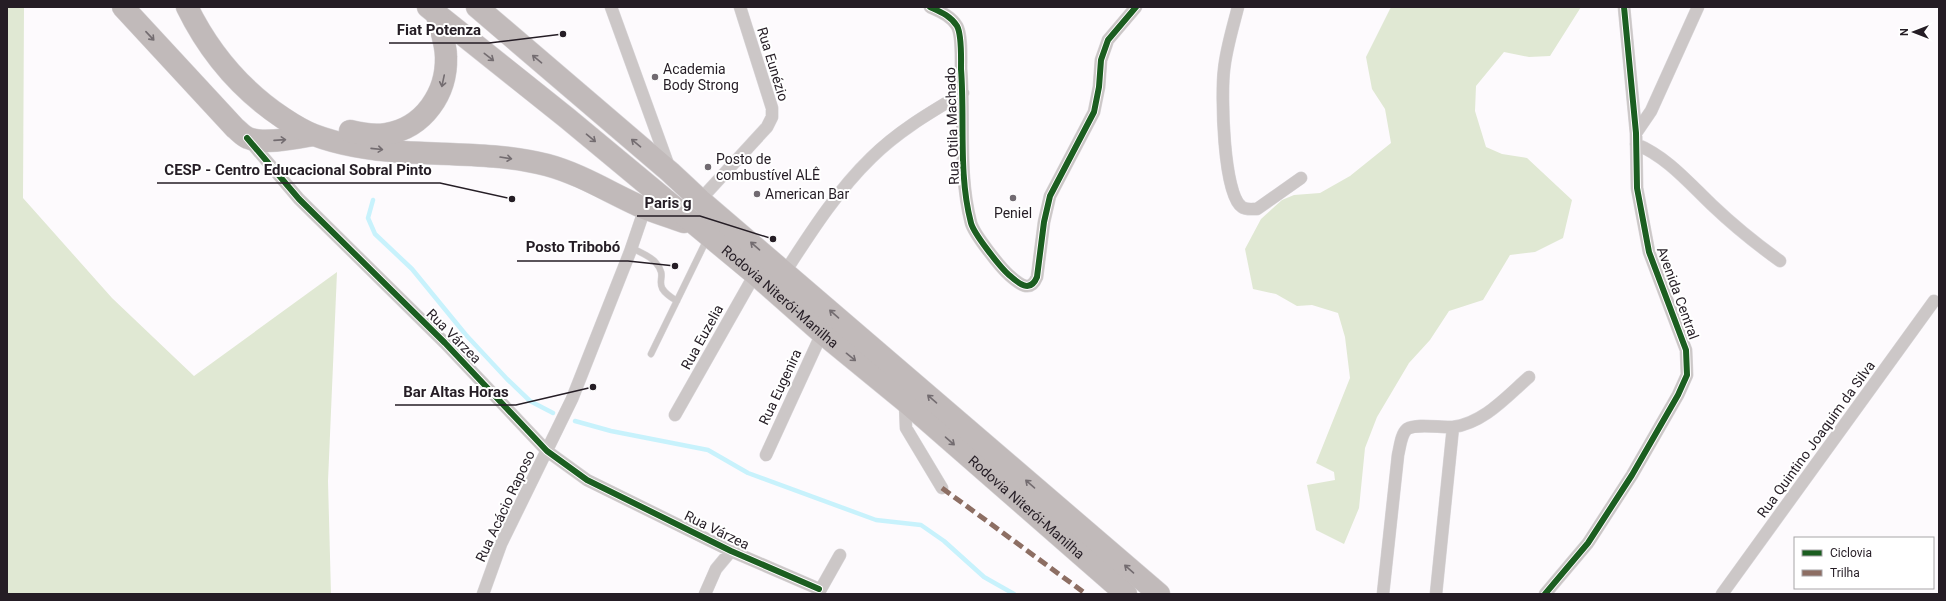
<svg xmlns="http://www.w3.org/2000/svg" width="1946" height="601" font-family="Roboto,sans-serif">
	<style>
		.green { fill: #e0e8d3 }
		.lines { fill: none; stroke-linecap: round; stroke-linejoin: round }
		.stream { stroke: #c8f2fc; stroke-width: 4.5 }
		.lane-casing { stroke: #dad7da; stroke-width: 7 }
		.street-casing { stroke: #dad7da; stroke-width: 13 }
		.highway-casing { stroke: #dad7da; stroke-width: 23 }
		.lane { stroke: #ccc7c7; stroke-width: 6 }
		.street { stroke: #ccc7c7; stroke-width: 12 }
		.highway { stroke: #c1baba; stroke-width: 22 }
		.quiet { stroke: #8d6e63; stroke-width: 5; stroke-dasharray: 10 5; stroke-linecap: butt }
		.cycleway-casing { stroke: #fff; stroke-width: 8 }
		.cycleway { stroke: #1b5e20; stroke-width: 6 }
		.oneway { stroke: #736c70 }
		.poi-dot { fill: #716a71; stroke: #fff; stroke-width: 1.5 }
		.labels { text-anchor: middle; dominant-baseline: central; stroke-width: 4; stroke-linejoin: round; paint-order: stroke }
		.street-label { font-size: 14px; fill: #251d25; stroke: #fff }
		.poi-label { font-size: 14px; fill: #251d25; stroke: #fff; text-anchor: start }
		.leader { fill: none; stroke: #251d25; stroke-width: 1.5 }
		.callout-dot { fill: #251d25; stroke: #fff; stroke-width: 1.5 }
		.callout-label { font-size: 15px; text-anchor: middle; font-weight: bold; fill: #251d25; stroke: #fff; stroke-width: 4; stroke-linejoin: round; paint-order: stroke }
	</style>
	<rect width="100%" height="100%" fill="#fdfafd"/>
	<path class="green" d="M7,7H24L23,198L112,298L194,376L337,272L328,481L331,594H7Z
		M1391,7H1581L1550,56L1529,57L1504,52L1476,86L1475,111L1486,147L1502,154L1527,158L1572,200L1563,238L1535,252L1510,255L1483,300L1449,311L1430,340L1409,363L1377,417L1365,448L1359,508L1344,544L1316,530L1307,485L1335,480L1334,472L1316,463L1350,378L1345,337L1338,313L1312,305L1297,306L1276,294L1253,289L1245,249L1261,219L1282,200L1294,195L1320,193L1350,176L1391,143L1385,109L1372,89L1366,57Z"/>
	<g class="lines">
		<path class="stream" d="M373,200L368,218L375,234L412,269L466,335L507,379L530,401L553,413
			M575,421L611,431L708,450L748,473L876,520L921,525L944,541L984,577L1014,594"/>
		<g class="lane-casing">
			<path id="lane" d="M632,248C639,252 651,256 656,263C671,280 647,283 677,301
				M651,354L707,239"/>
		</g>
		<g class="street-casing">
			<path id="street" d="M611,7L669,167
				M930,7C941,12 951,16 957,26C962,35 961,58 961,69C965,120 958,173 971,223C974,234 1000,267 1009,275C1018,283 1030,294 1037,277L1044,222L1050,196L1094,112L1099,87L1101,60L1108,40L1136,7
				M1238,7C1233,27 1226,49 1224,70C1221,93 1223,195 1242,207C1246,210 1251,209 1257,209L1301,178
				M1636,133L1651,111L1698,7
				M248,139L299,199L445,343L547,451L587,480L731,551L819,589
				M1636,144C1667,157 1688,182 1712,205C1733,225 1755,243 1780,261
				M700,200L767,127L772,117V108L740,7
				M785,272C811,232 837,191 871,158C898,131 931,112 963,93
				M905,401L906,428L942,488
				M675,415L755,274
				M766,455L822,333
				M483,594L501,544L572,399L630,252L645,208
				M705,594L716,569L731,551
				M818,594L840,555
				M1383,594L1398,455C1400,447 1401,434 1407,429C1417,423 1441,428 1453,427C1484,423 1507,396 1529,377
				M1436,594L1453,427
				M1545,594L1588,543L1632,475L1678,395L1687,375L1686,350L1649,252L1637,188L1636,133L1624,7
				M1722,594L1934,301"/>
		</g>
		<g class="highway-casing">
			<g id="highway">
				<path d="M123,7L235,128C239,131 243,136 248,138C264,145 296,138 313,135"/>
				<path d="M187,7C209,52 241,90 283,118C292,124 303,131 314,135C343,146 373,150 403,152C451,155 500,153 547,165C581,174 612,194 644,208C657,213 671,217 684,222"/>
				<path id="s1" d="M428,7L567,118L755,274L822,333L905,401L1126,594"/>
				<path d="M477,7L670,172L700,200L1159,594"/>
				<path d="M350,131C362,134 374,136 386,134C424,128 447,93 446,57C446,43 440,28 437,15"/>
			</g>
		</g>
		<use href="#lane" class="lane"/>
		<use href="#street" class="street"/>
		<use href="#highway" class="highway"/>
		<path class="quiet" d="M942,488L1086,594"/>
		<g class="cycleway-casing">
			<path id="cycleway" d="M930,7C941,12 951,16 957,26C962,35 961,58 961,69C965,120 958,173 971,223C974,234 1000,267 1009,275C1018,283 1030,294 1037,277L1044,222L1050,196L1094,112L1099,87L1101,60L1108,40L1136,7
				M247,138L299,199L445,343L547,451L587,480L731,551L819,589
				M1545,594L1588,543L1632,475L1678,395L1687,375L1686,350L1649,252L1637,188L1636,133L1624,7"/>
		</g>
		<use href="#cycleway" class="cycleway"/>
	</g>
	<defs><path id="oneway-shaft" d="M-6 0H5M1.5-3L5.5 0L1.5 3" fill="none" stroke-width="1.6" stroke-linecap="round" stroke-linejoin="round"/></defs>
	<g class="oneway">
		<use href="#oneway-shaft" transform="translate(150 36) rotate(47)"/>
		<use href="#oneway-shaft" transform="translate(489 57) rotate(38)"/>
		<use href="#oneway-shaft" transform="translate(537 59) rotate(-140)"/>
		<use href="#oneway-shaft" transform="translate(443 81) rotate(102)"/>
		<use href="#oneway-shaft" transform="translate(591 138) rotate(40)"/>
		<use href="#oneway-shaft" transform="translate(280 140) rotate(-4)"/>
		<use href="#oneway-shaft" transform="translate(636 143) rotate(-140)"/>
		<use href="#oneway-shaft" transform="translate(377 149) rotate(6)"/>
		<use href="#oneway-shaft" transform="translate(506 158) rotate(9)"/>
		<use href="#oneway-shaft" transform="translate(755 246) rotate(-139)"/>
		<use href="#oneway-shaft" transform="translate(834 314) rotate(-139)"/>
		<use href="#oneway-shaft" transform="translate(851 357) rotate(39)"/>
		<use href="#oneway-shaft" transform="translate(932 399) rotate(-139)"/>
		<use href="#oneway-shaft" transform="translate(950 441) rotate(41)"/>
		<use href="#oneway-shaft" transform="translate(1030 484) rotate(-139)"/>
		<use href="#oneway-shaft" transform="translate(1129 569) rotate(-139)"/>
	</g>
	<g class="poi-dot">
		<circle cx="655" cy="77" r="4"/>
		<circle cx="708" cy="167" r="4"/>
		<circle cx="757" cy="194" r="4"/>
		<circle cx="1013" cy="198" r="4"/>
	</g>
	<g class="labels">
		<g class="street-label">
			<text transform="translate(773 64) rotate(73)">Rua Eunézio</text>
			<text transform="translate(952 126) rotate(-92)">Rua Otila Machado</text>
			<text transform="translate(1678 293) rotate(70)">Avenida Central</text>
			<text stroke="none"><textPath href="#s1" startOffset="456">Rodovia Niterói-Manilha</textPath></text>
			<text transform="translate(454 336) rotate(45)">Rua Várzea</text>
			<text transform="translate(702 337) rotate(-61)">Rua Euzelia</text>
			<text transform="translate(780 387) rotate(-65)">Rua Eugenira</text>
			<text transform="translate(1816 439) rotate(-54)">Rua Quintino Joaquim da Silva</text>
			<text transform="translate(505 506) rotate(-65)">Rua Acácio Raposo</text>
			<text stroke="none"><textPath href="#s1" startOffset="780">Rodovia Niterói-Manilha</textPath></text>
			<text transform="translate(717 530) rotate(26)">Rua Várzea</text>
		</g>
		<g class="poi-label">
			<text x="663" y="69">Academia<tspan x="663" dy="16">Body Strong</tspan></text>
			<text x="716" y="159">Posto de<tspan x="716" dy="16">combustível ALÊ</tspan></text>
			<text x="765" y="194">American Bar</text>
			<text x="1013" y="213" text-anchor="middle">Peniel</text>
		</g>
	</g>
	<path class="leader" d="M563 34L489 43H389M512 199L440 183H157M773 239L700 216H637M675 266L628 261H517M593 387L516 405H395"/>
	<g class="callout-dot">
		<circle cx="563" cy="34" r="4"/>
		<circle cx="512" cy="199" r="4"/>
		<circle cx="773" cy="239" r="4"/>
		<circle cx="675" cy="266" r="4"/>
		<circle cx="593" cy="387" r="4"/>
	</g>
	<g class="callout-label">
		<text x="439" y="35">Fiat Potenza</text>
		<text x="298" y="175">CESP - Centro Educacional Sobral Pinto</text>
		<text x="668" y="208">Paris g</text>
		<text x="573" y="252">Posto Tribobó</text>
		<text x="456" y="397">Bar Altas Horas</text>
	</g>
	<rect width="1946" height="601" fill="none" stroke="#251d25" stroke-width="16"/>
	<rect x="1794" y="537" width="140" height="52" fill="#ffffff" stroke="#a8a5a8"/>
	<rect x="1802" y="550" width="20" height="6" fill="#1b5e20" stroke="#a8a5a8"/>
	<text x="1830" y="557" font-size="12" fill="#251d25">Ciclovia</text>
	<rect x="1802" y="570" width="20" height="6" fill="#8d6e63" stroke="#a8a5a8"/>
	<text x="1830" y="577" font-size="12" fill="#251d25">Trilha</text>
	<g transform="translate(1914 32) rotate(270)" stroke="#ffffff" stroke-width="3" paint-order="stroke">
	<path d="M0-3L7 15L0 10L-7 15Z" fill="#251d25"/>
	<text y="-6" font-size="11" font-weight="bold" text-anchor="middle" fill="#251d25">N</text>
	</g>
</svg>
